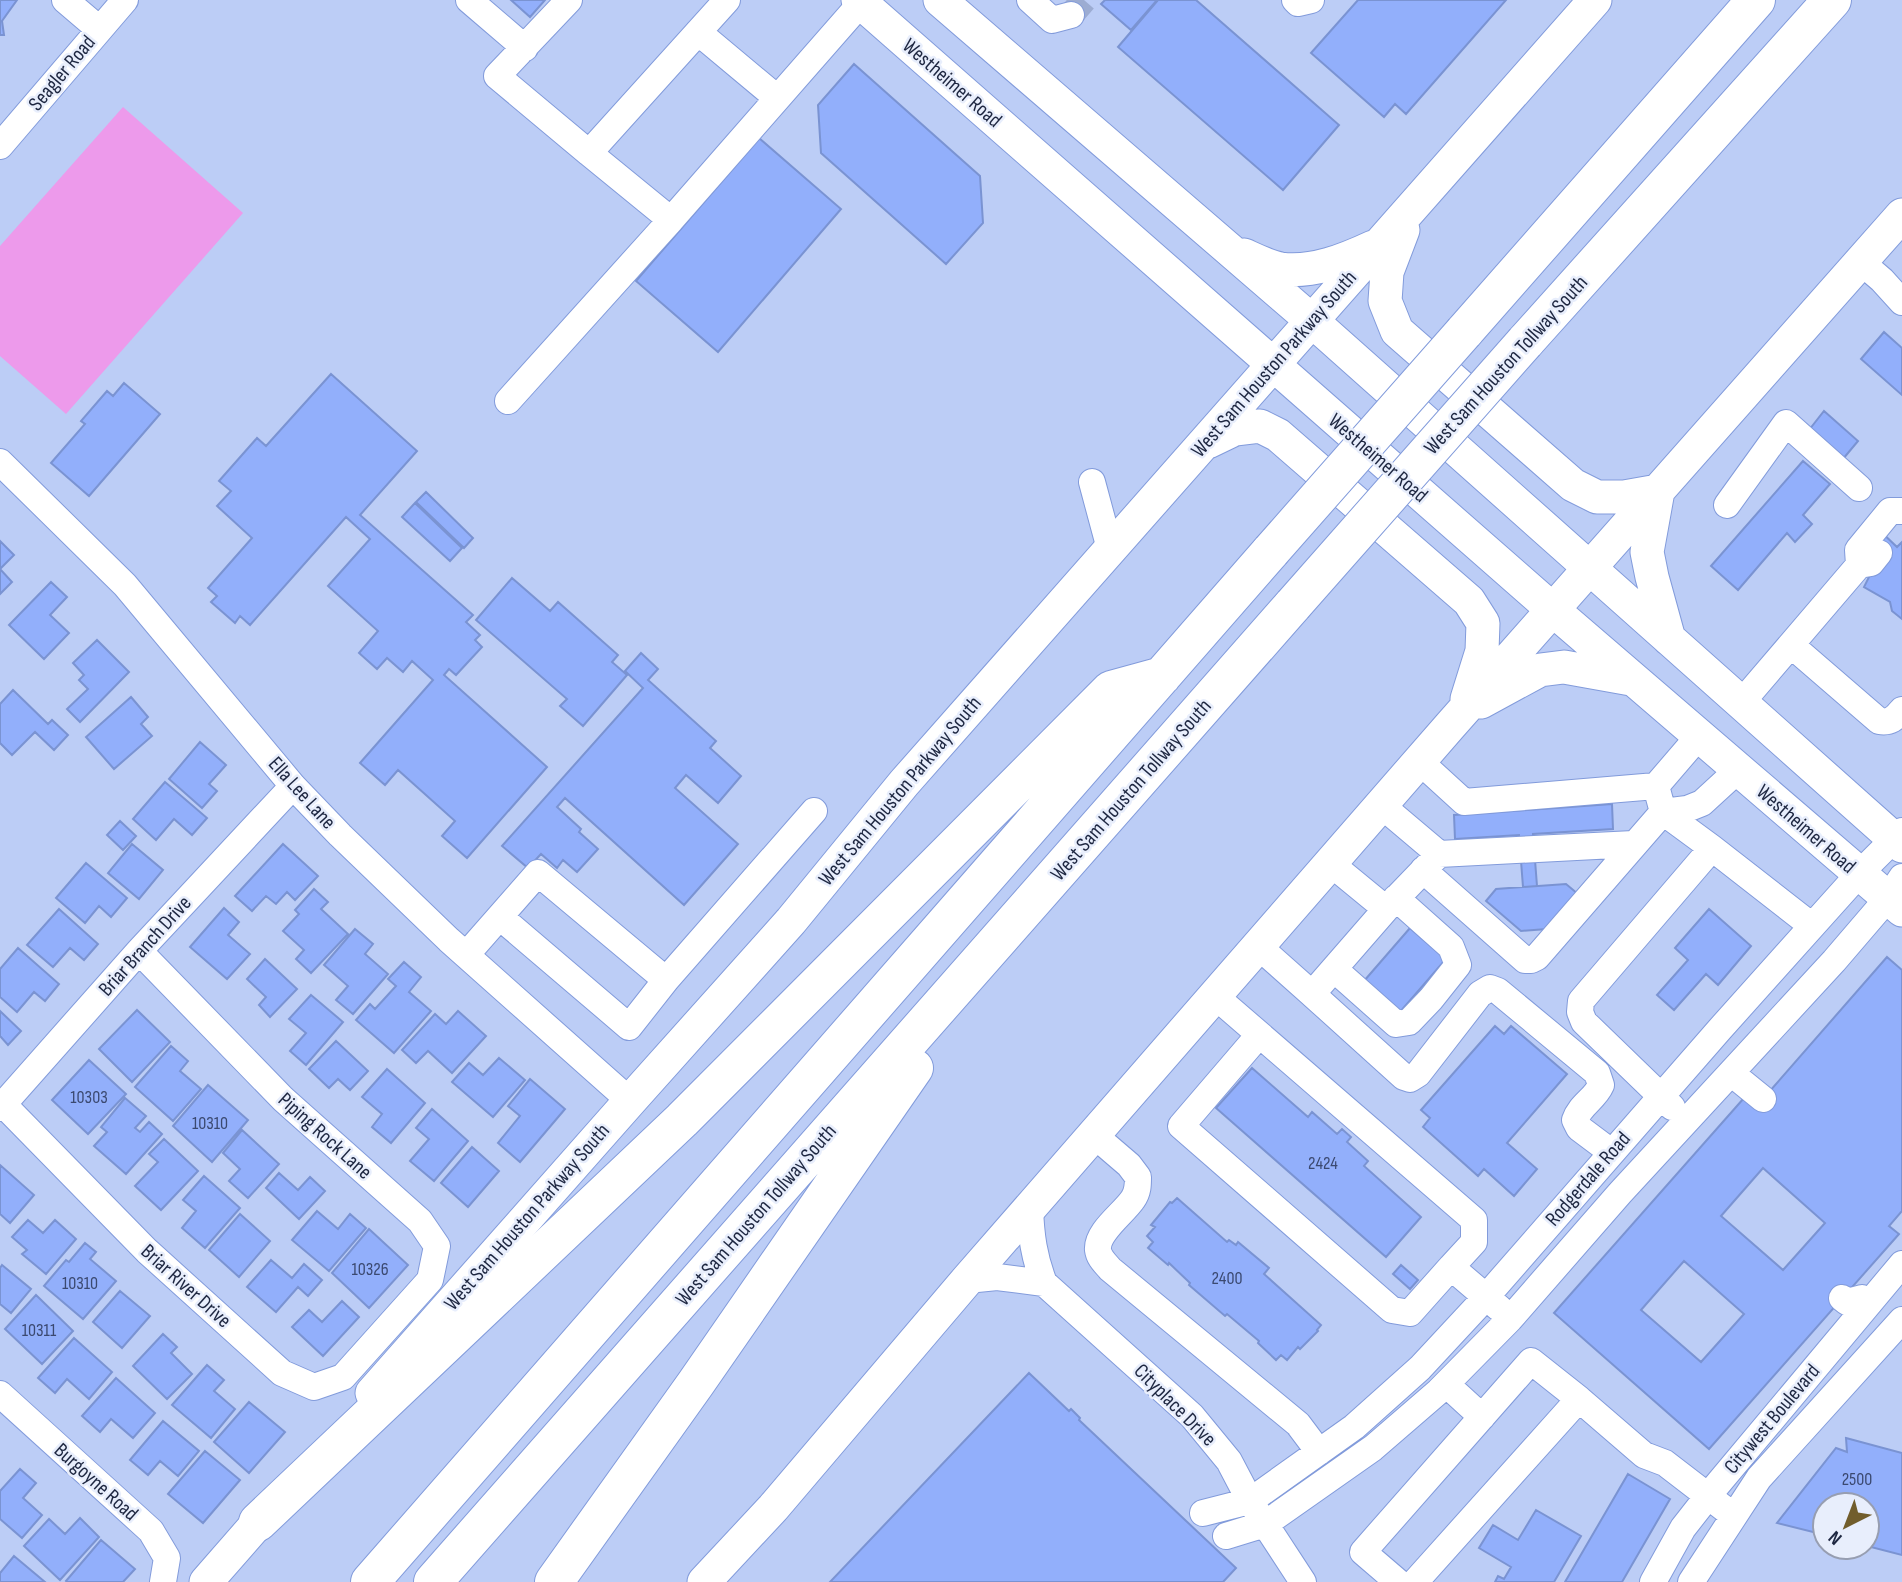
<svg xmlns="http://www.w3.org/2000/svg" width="1902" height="1582" font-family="'Sofia Sans Condensed',sans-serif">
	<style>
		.green { fill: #ed9aeb }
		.building { fill: #92affb; stroke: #7a93d2; stroke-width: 2; fill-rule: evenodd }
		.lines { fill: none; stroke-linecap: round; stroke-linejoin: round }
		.minor-tunnel { stroke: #9cacd2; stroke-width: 26; stroke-dasharray: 26 13; stroke-linecap: butt }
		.minor-casing { stroke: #829bdb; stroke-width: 28 }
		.major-casing { stroke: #829bdb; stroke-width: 35 }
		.highway-casing { stroke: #829bdb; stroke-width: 40 }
		.minor { stroke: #fff; stroke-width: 26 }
		.major { stroke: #fff; stroke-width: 33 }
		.highway { stroke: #fff; stroke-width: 38 }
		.highway-bridge-casing { stroke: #829bdb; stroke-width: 40; stroke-linecap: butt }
		.highway-bridge { stroke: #fff; stroke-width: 38 }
		.labels { text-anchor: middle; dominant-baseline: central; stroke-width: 5; stroke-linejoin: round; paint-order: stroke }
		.number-label { font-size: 18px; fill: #3b4970 }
		.street-label { font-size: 21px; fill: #1e2741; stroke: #e8eefc }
	</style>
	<rect width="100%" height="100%" fill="#bccdf6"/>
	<path class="green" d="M123,107L243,213L66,414L0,356V246Z"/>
	<path class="building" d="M0,0H17L2,21L4,35H0Z
		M511,0H545L530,17Z
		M1105,0H1157L1131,30L1101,4Z
		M1158,0H1196L1339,125L1283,190L1118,47Z
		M1358,0H1506L1406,114L1395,104L1384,117L1311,53Z
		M854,64L980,176L983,223L946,264L821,153L818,105Z
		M759,138L841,209L718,352L636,281Z
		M1884,332L1902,348V395L1861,359Z
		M331,374L417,451L360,515L473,615L466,622L480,635L475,640L482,647L456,675L449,669L444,675L547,767L467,858L442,836L455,821L398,770L385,785L360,763L433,680L412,661L403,672L387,658L377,669L359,653L378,631L328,586L370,539L346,517L250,625L240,616L235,623L211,602L217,596L208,588L252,538L217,506L231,491L219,481L257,438L266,446Z
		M124,383L160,414L89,496L51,463L85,424L81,421L107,391L113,396Z
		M1824,411L1858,441L1843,459L1809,430Z
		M1803,461L1830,484L1803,515L1812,524L1795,542L1787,533L1738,590L1711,566Z
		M426,492L473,538L464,548L416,502Z
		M415,503L462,548L450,561L402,517Z
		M1877,528L1897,547L1902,542V619L1892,611L1890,602L1864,587L1872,571Z
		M0,541L14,555L0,569Z
		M0,569L12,582L0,594Z
		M512,578L550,611L558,602L618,655L612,662L627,675L583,726L560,706L567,699L476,620Z
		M51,582L67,597L50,615L69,633L44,659L9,625Z
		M97,640L129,672L80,722L67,709L88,689L79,680L84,675L73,663Z
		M641,653L658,669L648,680L716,741L710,748L741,776L718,803L686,775L675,788L738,844L684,905L565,798L557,807L581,829L579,832L598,849L577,872L563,860L557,868L541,854L528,868L502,846L643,688L625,671Z
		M13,690L48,724L52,720L68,735L54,750L35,732L12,755L0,743V704Z
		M131,697L148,717L141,724L152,736L114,769L86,737Z
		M200,742L226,765L209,784L217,791L202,808L169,779Z
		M165,782L207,818L192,835L174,819L156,840L133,819Z
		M1612,804L1613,829L1533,834L1537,886L1523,887L1519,835L1455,839L1454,815Z
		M120,821L136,836L123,850L107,835Z
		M132,844L163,870L139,899L108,873Z
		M283,844L318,876L295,900L287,892L276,904L266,896L252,911L235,896Z
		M86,863L127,898L111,917L99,906L85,923L56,898Z
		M1566,884L1578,894L1547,929L1521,931L1486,901L1496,889Z
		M314,889L328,902L321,909L348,934L311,973L296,959L304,950L283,931L299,914L295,910Z
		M224,908L239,922L228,935L250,954L227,979L190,947Z
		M59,909L98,944L84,960L70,948L53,967L27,945Z
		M1709,909L1751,946L1718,985L1706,974L1674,1010L1657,995L1688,960L1675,948Z
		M1410,928L1446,959L1400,1012L1364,981Z
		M355,929L373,944L365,954L388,974L353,1014L336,1000L348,986L324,965Z
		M18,948L59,984L45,1001L34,992L17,1012L0,997V969Z
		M1887,957L1902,970V1211L1889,1226L1899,1234L1709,1449L1554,1313L1744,1098L1755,1108ZM1763,1168L1825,1223L1783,1270L1721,1216ZM1684,1261L1744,1314L1701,1362L1641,1310Z
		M265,959L297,989L270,1017L259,1005L266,997L247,979Z
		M404,962L421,977L409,992L431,1011L394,1053L356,1020L370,1004L375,1009L396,986L388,979Z
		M311,995L343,1022L306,1065L290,1051L306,1033L289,1019Z
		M137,1010L170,1042L132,1082L99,1049Z
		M0,1011L21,1031L8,1045L0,1036Z
		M458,1011L486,1036L452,1073L428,1051L416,1063L402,1050L435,1014L446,1024Z
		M1495,1026L1504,1034L1511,1026L1567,1074L1507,1143L1537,1169L1514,1196L1484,1169L1478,1176L1423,1127L1430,1118L1421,1110Z
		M336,1041L368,1071L350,1090L338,1079L329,1088L309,1069Z
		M171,1046L188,1061L180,1071L201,1089L173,1121L135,1087Z
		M499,1058L525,1080L493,1117L452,1082L469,1063L483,1075Z
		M89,1060L126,1094L88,1134L52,1100Z
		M1252,1068L1308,1117L1312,1112L1337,1134L1342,1129L1351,1137L1347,1142L1368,1161L1364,1166L1421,1217L1386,1257L1216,1108Z
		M387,1069L425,1103L391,1143L372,1127L382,1114L362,1097Z
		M530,1079L565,1109L520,1162L498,1143L520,1116L508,1106Z
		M208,1085L248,1120L212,1162L173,1126Z
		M125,1098L146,1116L135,1128L140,1132L149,1122L162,1134L126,1174L94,1146L107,1132L101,1127Z
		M432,1109L468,1141L434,1181L410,1161L429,1139L416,1128Z
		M242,1130L279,1164L248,1198L229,1181L240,1169L223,1153Z
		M164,1139L198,1171L161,1210L135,1186L158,1162L149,1154Z
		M472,1147L499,1171L468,1207L441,1183Z
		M0,1165L34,1195L10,1223L0,1214Z
		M279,1173L298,1190L310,1177L325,1191L299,1219L266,1188Z
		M204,1176L240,1208L205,1248L182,1228L196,1211L183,1200Z
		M1177,1198L1227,1242L1229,1240L1236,1245L1238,1242L1269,1268L1264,1274L1321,1325L1317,1330L1318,1331L1300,1349L1298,1347L1287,1360L1281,1355L1276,1360L1258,1343L1259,1341L1227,1314L1225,1316L1189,1285L1190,1283L1169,1263L1168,1265L1148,1248L1153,1242L1147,1236L1155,1227L1151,1225L1170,1202L1172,1203Z
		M317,1211L338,1229L350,1214L366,1228L329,1271L292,1240Z
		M240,1214L270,1241L239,1277L209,1250Z
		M28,1220L43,1233L55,1220L76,1239L46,1274L22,1254L27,1250L12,1237Z
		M369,1229L408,1265L369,1308L332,1273Z
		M85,1243L96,1252L90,1259L116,1281L83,1319L44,1286L66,1260L69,1262Z
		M271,1260L292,1278L304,1264L322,1280L308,1296L298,1287L276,1312L247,1287Z
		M2,1265L31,1289L11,1313L0,1304V1268Z
		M1401,1265L1418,1280L1410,1289L1393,1274Z
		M120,1291L150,1316L122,1348L93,1322Z
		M36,1295L73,1331L42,1364L5,1329Z
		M342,1301L359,1317L323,1356L292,1327L309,1310L322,1322Z
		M163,1334L177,1347L171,1353L192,1374L167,1399L133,1366Z
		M74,1338L112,1372L89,1399L67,1379L55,1393L38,1378Z
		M207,1365L224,1380L214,1391L235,1409L211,1438L172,1405Z
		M1029,1373L1069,1411L1071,1409L1080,1418L1079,1420L1236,1568L1223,1582H830Z
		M116,1378L155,1413L133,1438L111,1419L100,1432L82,1416Z
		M249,1402L285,1432L249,1473L214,1442Z
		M163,1421L199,1451L178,1476L160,1461L148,1475L130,1460Z
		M1846,1438L1902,1453V1555L1867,1546V1505H1825V1535L1777,1523L1836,1448L1847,1452Z
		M205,1451L240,1480L203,1523L168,1494Z
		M20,1469L36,1483L23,1498L42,1515L22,1538L0,1519V1491Z
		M1628,1474L1670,1499L1622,1582H1565Z
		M1536,1510L1581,1536L1554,1582H1495L1498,1576L1504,1579L1511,1567L1479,1548L1493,1525L1518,1540Z
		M80,1518L99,1537L60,1580L24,1546L49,1519L65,1534Z
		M101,1540L135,1569L123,1582H67L66,1581Z
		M14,1556L45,1582H0V1573Z"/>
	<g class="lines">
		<path class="minor-tunnel" d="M1071,15L1084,0"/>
		<g class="minor-casing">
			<path id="minor" d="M65,0L99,29
				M469,0L525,48
				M569,0L497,76L589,153
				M727,0L589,153L671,220L861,3
				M1030,0L1052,20L1071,15
				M1295,0L1298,3L1311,0
				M698,32L777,98
				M0,146L125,0
				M1861,262L1882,280L1902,302
				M508,401L671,220
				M0,462L125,585L293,786L340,835L449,940L630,1101
				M1092,482L1110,549
				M1727,505L1786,423L1859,488
				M1859,565L1858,550L1890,511H1902
				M1791,645L1879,721C1891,723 1895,718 1902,710
				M1741,703L1859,565L1871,563L1879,553
				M1699,736L1656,786L1663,812L1712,848
				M1419,761L1464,802L1656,786
				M1439,854L1634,844
				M1330,863L1386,909L1439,854L1381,805
				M1423,870L1525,960H1531L1537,957L1663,812L1687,809L1702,803L1738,770
				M500,917L629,1027L666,980
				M1258,946L1312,994L1386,909
				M466,955L538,873L666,980L814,811
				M1334,969L1396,1024L1409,1022L1431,999L1458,965L1451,947L1396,898
				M1312,994L1404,1077L1410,1079L1418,1074L1480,994L1490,988L1498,991L1597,1073L1601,1085C1595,1099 1580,1105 1575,1120L1579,1128L1611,1152
				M1215,996L1474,1220V1242L1451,1267L1499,1308
				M1259,1035L1181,1126L1392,1310L1410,1313L1451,1267
				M1731,1073L1763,1099
				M3,1104L147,1251L282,1373L314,1387L343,1377L430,1280L437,1246L420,1221L283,1099L139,951
				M1672,1107L1584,1022L1580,1012L1581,1001L1712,848L1812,926
				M0,1108L139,951L293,786
				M1094,1135L1129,1165L1138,1177C1138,1185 1138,1192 1133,1199C1124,1213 1096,1232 1098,1250C1099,1258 1105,1263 1110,1269L1298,1424L1319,1452
				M1030,1208C1031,1236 1034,1257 1044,1283L1192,1416L1229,1461L1250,1501L1303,1582
				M967,1280L997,1277L1044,1283
				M1842,1298L1847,1302L1862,1298
				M1446,1384L1482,1417
				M0,1394L151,1531L167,1558L163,1582
				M1203,1513L1250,1501L1354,1427L1420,1368L1486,1297L1720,1029L1859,874L1902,831
				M1226,1536L1265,1524L1373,1448L1439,1391L1510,1319L1620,1193L1834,961L1888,898L1902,877
				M1398,1582L1363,1552L1531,1361L1579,1399
				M1415,1582L1579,1399L1644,1455L1665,1463L1734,1516
				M1653,1582L1683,1528L1712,1491L1902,1264
				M1691,1582L1759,1478L1902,1320"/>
		</g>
		<g class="major-casing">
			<path id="major" d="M858,0L1553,610L1902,910
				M940,0L1311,320L1902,846
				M1403,230L1387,272L1385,301L1397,331L1573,485L1597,497H1624L1658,491L1647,552L1652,577L1669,639
				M1244,255C1255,260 1269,267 1281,269C1313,273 1345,260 1373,247
				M1208,442L1235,429L1260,426L1278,435L1469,601L1483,623L1482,651L1467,699
				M1481,702L1540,670L1564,667L1631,679
				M372,1393L630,1101L791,921L904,783L1595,0
				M206,1582L276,1502
				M704,1582L773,1508L967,1280L1449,727L1902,215"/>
		</g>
		<g class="highway-casing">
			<path id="highway" d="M1464,332L1756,0
				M1525,342L1832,0
				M258,1522L682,1120L1111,690L1162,676
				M370,1582L1271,551
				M433,1582L1293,605
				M554,1582L696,1383L914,1068"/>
		</g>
		<use href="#minor" class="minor"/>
		<use href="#major" class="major"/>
		<use href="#highway" class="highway"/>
		<g class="highway-bridge-casing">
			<path id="highway-bridge" d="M1271,551L1464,332
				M1293,605L1525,342"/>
		</g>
		<use href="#highway-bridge" class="highway-bridge"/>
	</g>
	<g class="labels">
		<g class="number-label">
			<text x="89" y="1097">10303</text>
			<text x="210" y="1123">10310</text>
			<text x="1323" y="1163">2424</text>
			<text x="370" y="1269">10326</text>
			<text x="1227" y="1278">2400</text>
			<text x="80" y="1283">10310</text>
			<text x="39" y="1330">10311</text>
			<text x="1857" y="1479">2500</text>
		</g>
		<g class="street-label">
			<text transform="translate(62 73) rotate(-50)">Seagler Road</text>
			<text transform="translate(952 83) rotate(41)">Westheimer Road</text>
			<text transform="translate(1274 364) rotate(-49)">West Sam Houston Parkway South</text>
			<text transform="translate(1506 365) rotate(-48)">West Sam Houston Tollway South</text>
			<text transform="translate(1378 458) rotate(41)">Westheimer Road</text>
			<text transform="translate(1131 790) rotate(-49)">West Sam Houston Tollway South</text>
			<text transform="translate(900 791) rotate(-50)">West Sam Houston Parkway South</text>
			<text transform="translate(302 793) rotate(48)">Ella Lee Lane</text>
			<text transform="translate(1806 829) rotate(41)">Westheimer Road</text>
			<text transform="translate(145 946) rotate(-48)">Briar Branch Drive</text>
			<text transform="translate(325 1136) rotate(42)">Piping Rock Lane</text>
			<text transform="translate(1588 1179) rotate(-49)">Rodgerdale Road</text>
			<text transform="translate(756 1215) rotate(-49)">West Sam Houston Tollway South</text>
			<text transform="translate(527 1217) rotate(-49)">West Sam Houston Parkway South</text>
			<text transform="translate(186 1286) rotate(42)">Briar River Drive</text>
			<text transform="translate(1175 1405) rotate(45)">Cityplace Drive</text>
			<text transform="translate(1772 1419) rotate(-50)">Citywest Boulevard</text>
			<text transform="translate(96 1482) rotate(42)">Burgoyne Road</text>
		</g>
	</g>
	<g transform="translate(1846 1526) rotate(222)"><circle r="33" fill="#e8eefc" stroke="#979eb1" stroke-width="2"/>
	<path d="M0-5L12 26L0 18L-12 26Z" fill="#715d2c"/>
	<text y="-10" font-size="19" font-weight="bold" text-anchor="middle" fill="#1e2741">N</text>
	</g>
</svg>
